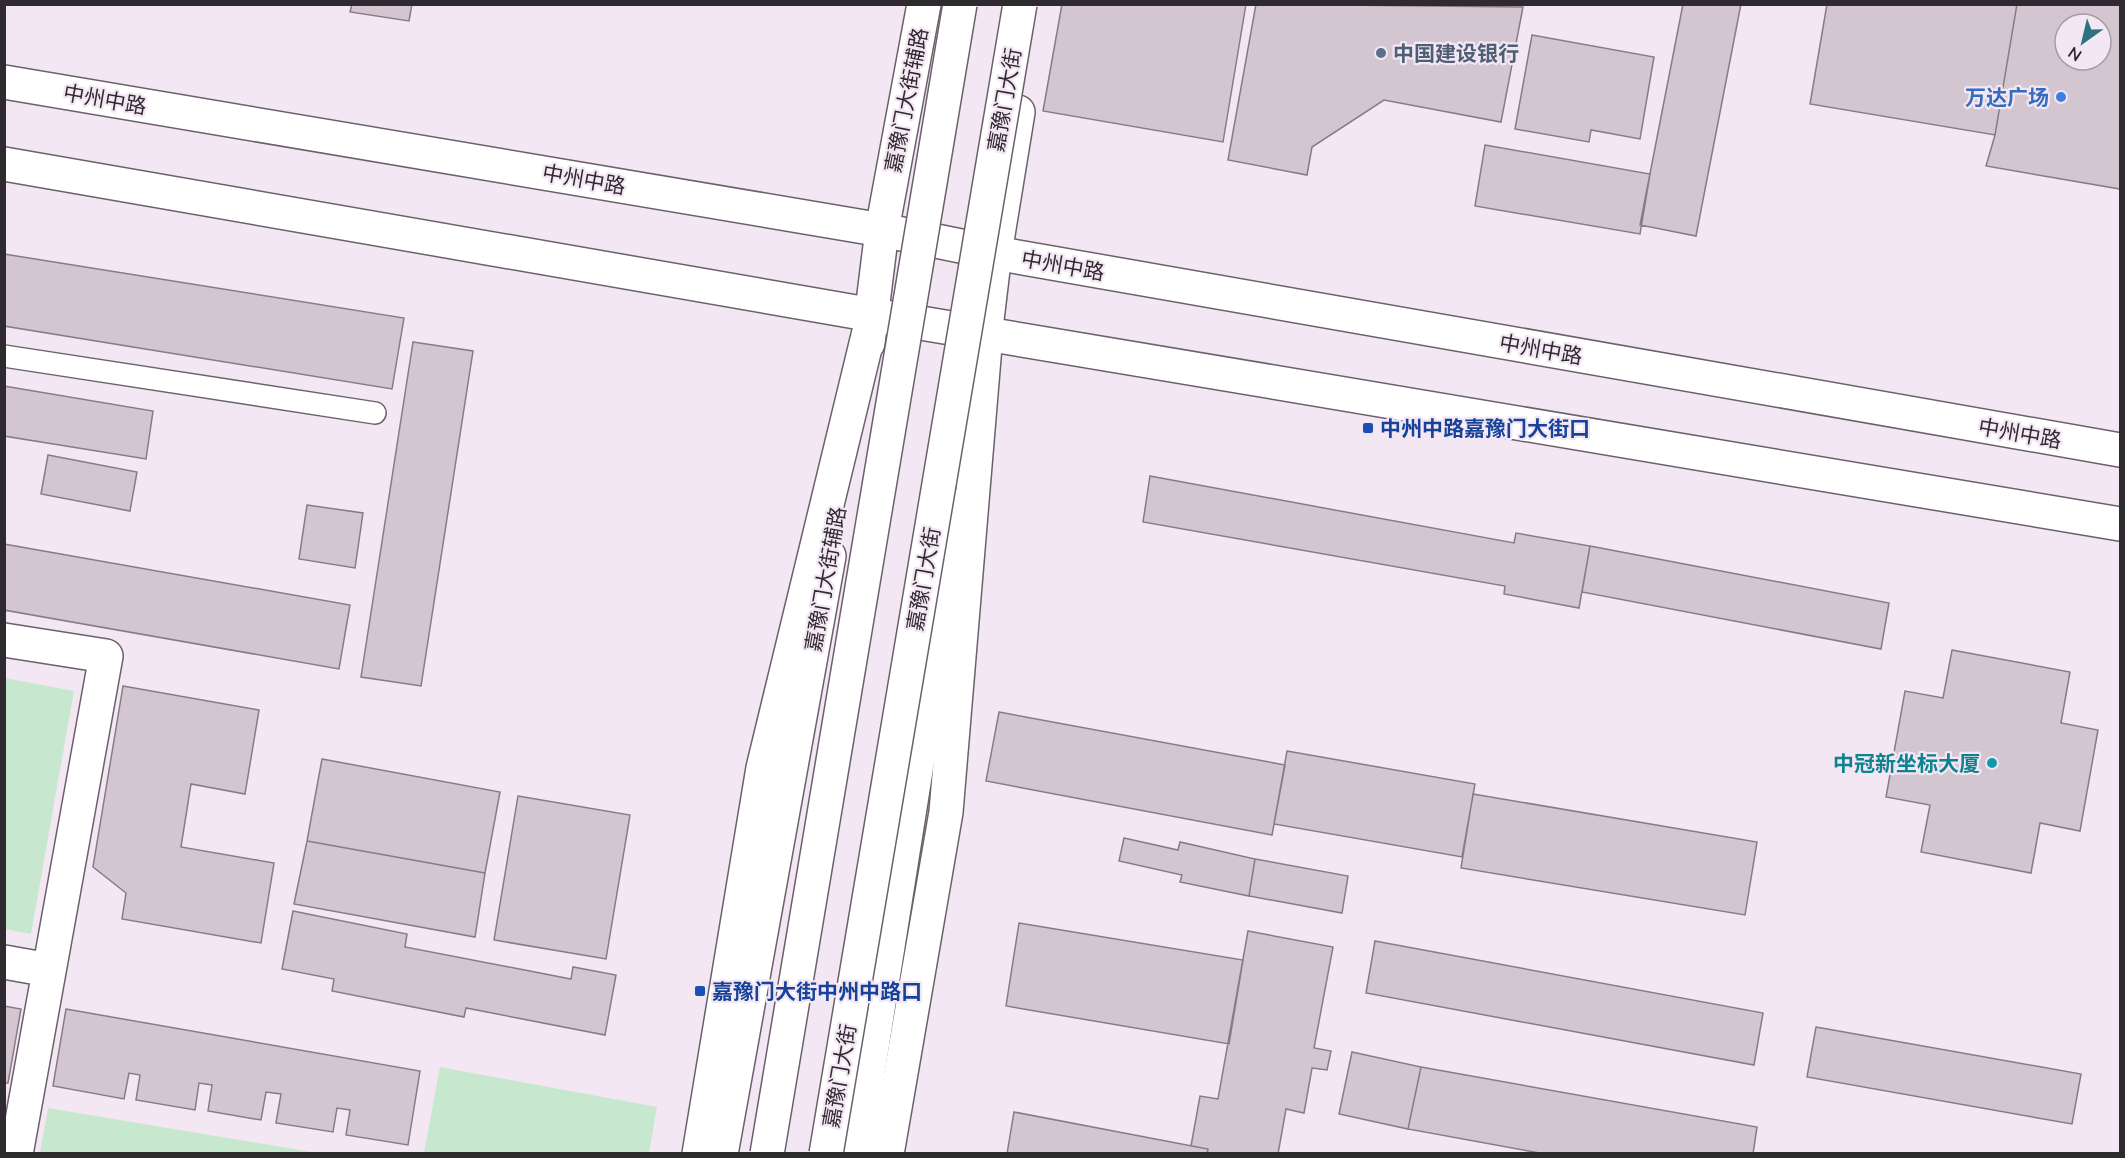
<svg xmlns="http://www.w3.org/2000/svg" width="2125" height="1158" font-family="Mulish,'Noto Sans SC',sans-serif">
	<style>
		.green { fill: #c7e8ce }
		.building { fill: #d4c6d0; stroke: #887b84; stroke-width: 1.5; fill-rule: evenodd }
		.lines { fill: none; stroke-linecap: round; stroke-linejoin: round }
		.service-casing { stroke: #6b606b; stroke-width: 24 }
		.minor-casing { stroke: #6b606b; stroke-width: 36 }
		.secondary-casing { stroke: #6b606b; stroke-width: 36 }
		.primary-casing { stroke: #6b606b; stroke-width: 36 }
		.trunk-casing { stroke: #6b606b; stroke-width: 36 }
		.service { stroke: #fff; stroke-width: 21 }
		.minor { stroke: #fff; stroke-width: 33 }
		.secondary { stroke: #fff; stroke-width: 33 }
		.primary { stroke: #fff; stroke-width: 33 }
		.trunk { stroke: #fff; stroke-width: 33 }
		.trunk-bridge-casing { stroke: #6b606b; stroke-width: 36; stroke-linecap: butt }
		.trunk-bridge { stroke: #fff; stroke-width: 33 }
		.service-dot { fill: #5c6f8a; stroke: #f4e7f4; stroke-width: 2 }
		.shop-dot { fill: #3f7fe0; stroke: #f4e7f4; stroke-width: 2 }
		.transit-dot { fill: #1a4fb4; stroke: #f4e7f4; stroke-width: 2 }
		.culture-dot { fill: #0f9aa8; stroke: #f4e7f4; stroke-width: 2 }
		.labels { text-anchor: middle; dominant-baseline: central; stroke-width: 4.5; stroke-linejoin: round; paint-order: stroke }
		.service-label { font-size: 21px; font-weight: bold; fill: #4e5e75; stroke: #f4e7f4; text-anchor: start }
		.shop-label { font-size: 21px; font-weight: bold; fill: #366cbe; stroke: #f4e7f4; text-anchor: end }
		.street-label { font-size: 21px; fill: #2f2a2f; stroke: #f4e7f4 }
		.transit-label { font-size: 21px; font-weight: bold; fill: #164399; stroke: #f4e7f4; text-anchor: start }
		.culture-label { font-size: 21px; font-weight: bold; fill: #0d838f; stroke: #f4e7f4; text-anchor: end }
	</style>
	<rect width="100%" height="100%" fill="#f4e7f4"/>
	<path class="green" d="M5,678L74,691L31,934L5,929Z
		M440,1067L657,1107L649,1153H424Z
		M48,1108L318,1153H40Z"/>
	<path class="building" d="M352,4H412L409,21L350,12Z
		M1062,4H1246L1223,142L1043,111Z
		M1256,4L1523,7L1501,122L1384,100L1312,147L1307,175L1228,160Z
		M1683,4H1741L1696,236L1640,225Z
		M1827,4H2017L1995,135L1810,104Z
		M2017,4H2120V189L1986,166L1995,135ZM2065,24H2101V60H2065Z
		M1532,35L1654,57L1640,139L1591,130L1589,142L1515,129Z
		M1485,145L1650,174L1640,234L1475,206Z
		M4,254L404,318L392,389L4,326Z
		M413,342L473,351L421,686L361,677Z
		M4,386L153,411L146,459L4,436Z
		M48,455L137,472L130,511L41,494Z
		M1150,476L1514,543L1516,533L1590,546L1579,608L1504,594L1505,586L1143,522Z
		M307,505L363,513L355,568L299,559Z
		M4,544L350,605L339,669L4,610Z
		M1590,546L1889,603L1881,649L1582,592Z
		M1952,650L2070,672L2061,723L2098,730L2080,831L2040,823L2031,873L1921,852L1930,805L1886,797L1905,691L1943,698Z
		M123,686L259,710L245,794L191,784L181,847L274,863L261,943L122,919L126,893L93,867Z
		M999,712L1285,765L1272,835L986,781Z
		M1287,751L1475,784L1462,857L1274,824Z
		M322,759L500,792L485,873L307,841Z
		M1473,794L1757,842L1745,915L1461,868Z
		M518,796L630,815L606,959L494,940Z
		M1124,838L1178,850L1180,842L1255,859L1249,896L1180,882L1182,875L1119,861Z
		M307,841L485,873L475,937L294,904Z
		M1255,859L1348,876L1342,913L1249,896Z
		M293,911L407,934L405,947L571,979L573,967L616,975L605,1035L466,1008L464,1017L332,991L334,979L282,969Z
		M1019,923L1243,960L1229,1044L1006,1006Z
		M1248,931L1333,947L1314,1048L1331,1051L1327,1070L1312,1068L1304,1113L1286,1109L1278,1154H1207L1208,1149L1191,1146L1200,1096L1218,1099Z
		M1375,941L1763,1013L1754,1065L1366,993Z
		M4,1006L21,1009L8,1083H4Z
		M66,1009L420,1071L408,1145L346,1135L350,1110L337,1108L333,1132L276,1123L281,1094L266,1092L261,1120L208,1111L212,1085L199,1083L195,1110L136,1100L140,1075L129,1073L124,1099L53,1086Z
		M1816,1027L2081,1074L2072,1124L1807,1077Z
		M1352,1052L1421,1067L1408,1129L1339,1114Z
		M1421,1067L1757,1127L1753,1154H1545L1408,1129Z
		M1014,1112L1208,1149L1207,1154H1007Z"/>
	<g class="lines">
		<g class="service-casing">
			<path id="service" d="M4,356L375,413"/>
		</g>
		<g class="minor-casing">
			<path id="minor" d="M4,640L106,656L16,1154
				M4,962L49,970"/>
		</g>
		<g class="secondary-casing">
			<path id="secondary" d="M868,343L882,230L924,4
				M982,361L995,253L1018,112
				M721,1154L829,556
				M855,1154L958,506"/>
		</g>
		<g class="primary-casing">
			<path id="primary" d="M4,82L882,230L995,253L2120,450
				M4,164L873,315L2120,524"/>
		</g>
		<g class="trunk-casing">
			<path id="trunk" d="M699,1154L763,768L873,315
				M887,1154L946,812L986,334"/>
		</g>
		<use href="#service" class="service"/>
		<use href="#minor" class="minor"/>
		<use href="#secondary" class="secondary"/>
		<use href="#primary" class="primary"/>
		<use href="#trunk" class="trunk"/>
		<g class="trunk-bridge-casing">
			<path id="trunk-bridge" d="M767,1154L960,4
				M826,1154L1020,4"/>
		</g>
		<use href="#trunk-bridge" class="trunk-bridge"/>
	</g>
	<circle class="service-dot" cx="1381" cy="53" r="6"/>
	<circle class="shop-dot" cx="2061" cy="97" r="6"/>
	<g class="transit-dot">
		<rect x="1362" y="422" width="12" height="12" rx="3"/>
		<rect x="694" y="985" width="12" height="12" rx="3"/>
	</g>
	<circle class="culture-dot" cx="1992" cy="763" r="6"/>
	<g class="labels">
		<g class="service-label">
			<text x="1393" y="53">中国建设银行</text>
		</g>
		<g class="shop-label">
			<text x="2049" y="97">万达广场</text>
		</g>
		<g class="street-label">
			<text transform="translate(105 99) rotate(10)">中州中路</text>
			<text transform="translate(906 100) rotate(-79)">嘉豫门大街辅路</text>
			<text transform="translate(1004 100) rotate(-80)">嘉豫门大街</text>
			<text transform="translate(584 179) rotate(10)">中州中路</text>
			<text transform="translate(1063 265) rotate(10)">中州中路</text>
			<text transform="translate(1541 349) rotate(10)">中州中路</text>
			<text transform="translate(2020 433) rotate(10)">中州中路</text>
			<text transform="translate(825 579) rotate(-80)">嘉豫门大街辅路</text>
			<text transform="translate(923 579) rotate(-80)">嘉豫门大街</text>
			<text transform="translate(839 1076) rotate(-80)">嘉豫门大街</text>
		</g>
		<g class="transit-label">
			<text x="1380" y="428">中州中路嘉豫门大街口</text>
			<text x="712" y="991">嘉豫门大街中州中路口</text>
		</g>
		<g class="culture-label">
			<text x="1980" y="763">中冠新坐标大厦</text>
		</g>
	</g>
	<rect width="2125" height="1158" fill="none" stroke="#2f2a2f" stroke-width="12"/>
	<g transform="translate(2083 42) rotate(214)"><circle r="28" fill="#f4e7f4" stroke="#a59ba5" stroke-width="1.5"/>
	<path d="M0-4.5L10 22L0 15L-10 22Z" fill="#2e7282"/>
	<text y="-9" font-size="16" font-weight="bold" text-anchor="middle" fill="#2f2a2f">N</text>
	</g>
</svg>
